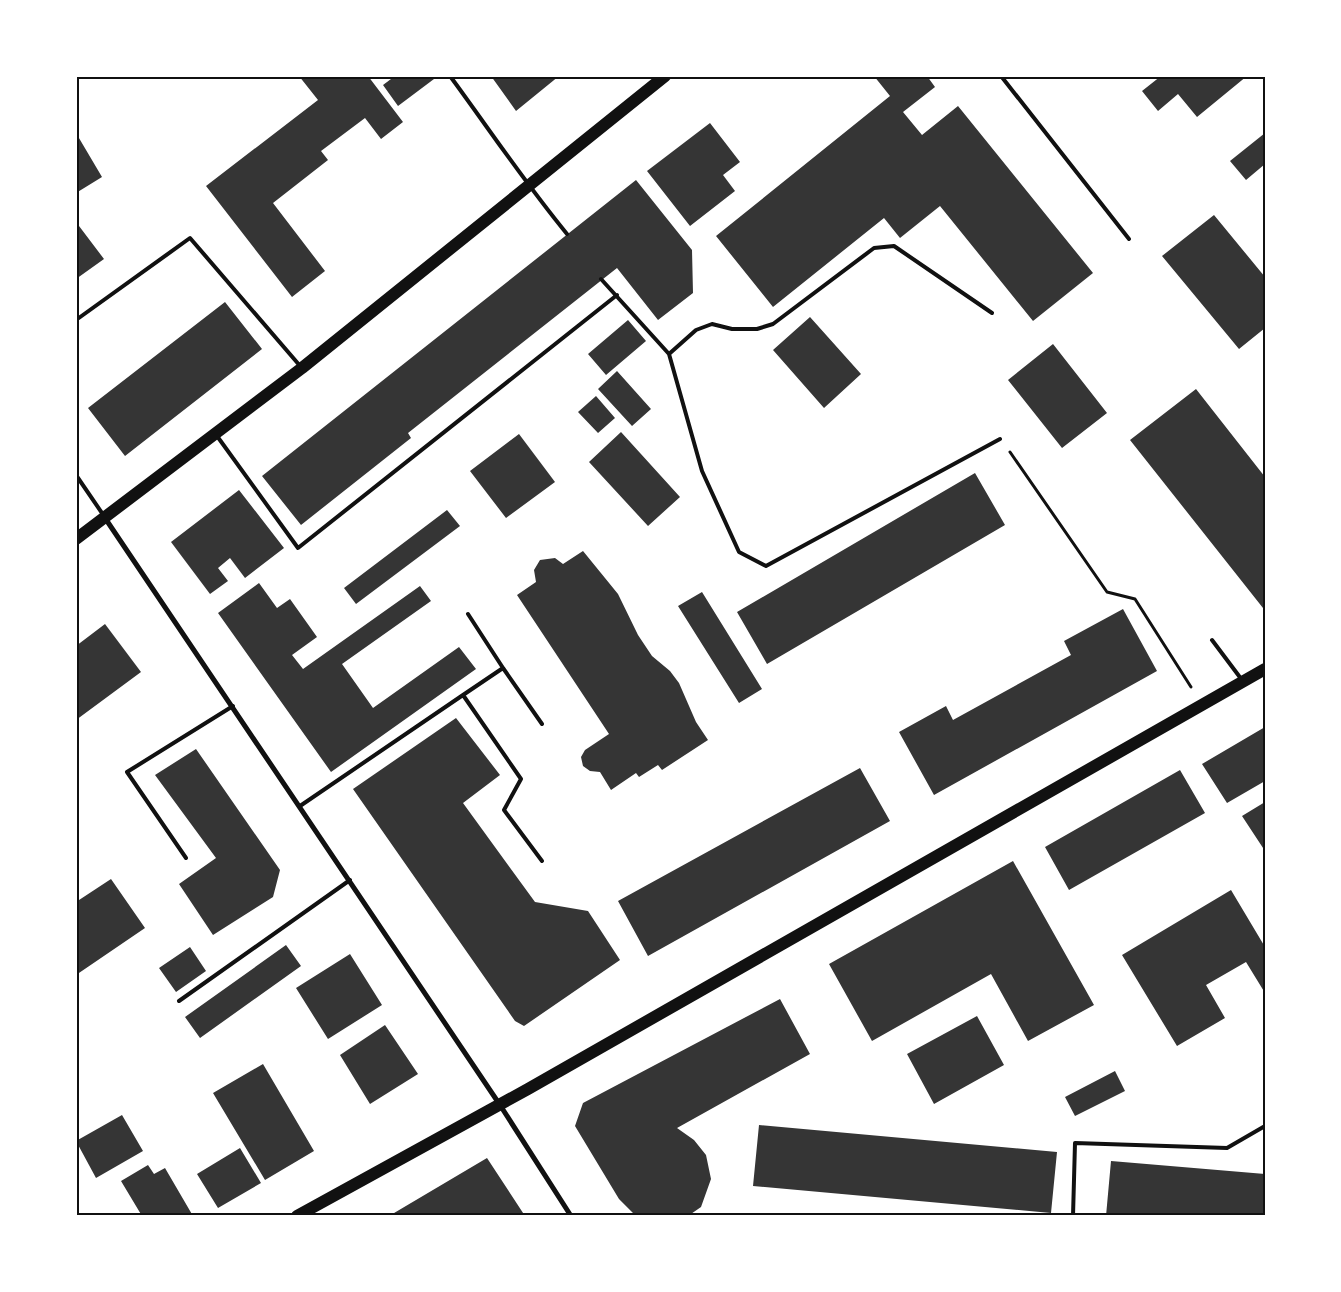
<svg xmlns="http://www.w3.org/2000/svg" width="1341" height="1292" font-family="Montserrat,sans-serif">
	<style>
		.building { fill: #353535 }
		.lines { fill: none; stroke-linecap: round; stroke-linejoin: round }
		.path { stroke: #111; stroke-width: 3 }
		.service { stroke: #111; stroke-width: 4 }
		.minor { stroke: #111; stroke-width: 5 }
		.primary { stroke: #111; stroke-width: 12 }
		.neatline { fill: none; stroke: #111; stroke-width: 2 }
	</style>
	<rect width="100%" height="100%" fill="#fff"/>
	<path class="building" d="M299,76H368L403,122L381,139L365,118L321,151L328,160L273,203L325,271L292,297L206,186L318,100Z
		M395,76H438L398,106L383,85Z
		M491,76H559L516,111Z
		M874,76H927L935,87L903,112L922,135L958,106L1093,273L1033,321L940,206L900,238L884,218L773,307L716,236L890,96Z
		M1161,76H1247L1197,117L1178,94L1158,111L1142,91Z
		M710,123L740,162L723,175L735,191L690,226L647,171Z
		M76,133L102,177L76,193Z
		M1265,133V164L1246,180L1230,161Z
		M636,180L692,250L693,293L658,320L617,268L408,433L411,438L301,525L262,476Z
		M1214,215L1265,277V328L1239,349L1162,256Z
		M76,222L104,259L76,279Z
		M225,302L262,349L125,456L88,408Z
		M810,317L861,374L824,408L773,350Z
		M628,320L646,341L606,375L588,354Z
		M1053,344L1107,413L1062,448L1008,380Z
		M617,371L651,409L632,426L598,389Z
		M1196,389L1265,477V607L1263,608L1130,440Z
		M596,396L615,418L598,433L578,412Z
		M621,432L680,497L648,526L589,462Z
		M519,434L555,482L506,518L470,471Z
		M975,473L1005,525L767,664L737,612Z
		M239,490L284,548L245,578L230,558L218,568L228,581L210,594L171,542Z
		M447,510L460,526L356,604L344,588Z
		M583,551L618,594L638,635L652,656L670,671L679,683L696,722L708,740L662,770L658,765L639,777L636,773L611,790L600,772L590,771L583,766L581,757L585,750L609,734L517,595L536,582L534,570L540,560L555,558L563,564Z
		M259,583L277,608L290,599L317,637L292,655L303,669L420,586L431,601L342,664L373,708L459,647L476,669L331,772L218,613Z
		M702,592L762,689L739,703L678,606Z
		M1123,609L1157,671L934,795L899,732L946,706L953,720L1071,655L1064,641Z
		M105,624L141,672L76,720V646Z
		M456,718L500,775L463,803L535,902L588,911L620,960L524,1026L515,1021L353,789Z
		M1265,727V781L1227,803L1202,764Z
		M196,749L280,870L273,897L213,935L179,884L216,858L155,775Z
		M860,768L890,821L648,956L618,901Z
		M1180,770L1205,813L1069,890L1045,847Z
		M1265,802V851L1242,816Z
		M1013,861L1094,1005L1028,1041L991,974L872,1041L829,964Z
		M111,879L145,928L76,975V902Z
		M1231,890L1265,947V993L1246,962L1206,985L1225,1018L1177,1046L1122,955Z
		M286,945L301,966L200,1038L185,1017Z
		M190,947L206,971L176,992L159,968Z
		M350,954L382,1005L328,1039L296,988Z
		M780,999L810,1054L677,1128L694,1140L706,1155L711,1179L701,1207L688,1216L634,1214L619,1199L575,1126L583,1103Z
		M977,1016L1004,1065L934,1104L907,1054Z
		M385,1025L418,1074L370,1104L340,1055Z
		M263,1064L314,1151L265,1180L213,1093Z
		M1115,1071L1125,1091L1075,1116L1065,1097Z
		M122,1115L143,1151L96,1178L76,1141Z
		M759,1125L1057,1152L1051,1213L753,1186Z
		M240,1148L261,1183L218,1208L197,1174Z
		M487,1158L525,1216H389Z
		M1111,1161L1265,1174V1216H1106Z
		M148,1165L154,1174L165,1168L193,1216H142L121,1181Z"/>
	<g class="lines">
		<path class="path" d="M1010,452L1107,592L1135,599L1191,687"/>
		<path class="service" d="M450,76C489,129 525,183 567,234
			M1001,76L1129,239
			M601,279L669,354L702,471L739,552L766,566L1000,439
			M76,320L190,238L301,367
			M669,354L696,330L712,324L732,329H757L773,324L874,248L894,246L992,313
			M217,436L298,548L617,295
			M76,475L104,516
			M468,614L503,668
			M1212,640L1242,680
			M463,695L503,668L542,724
			M300,806L463,695L521,779L504,810L542,861
			M186,858L127,772L233,706
			M179,1001L350,880
			M1073,1216L1075,1143L1227,1148L1265,1126"/>
		<path class="minor" d="M105,518L500,1105L571,1216"/>
		<path class="primary" d="M76,539L302,368L665,76
			M297,1216L528,1089L1265,669"/>
	</g>
	<rect width="1341" height="1292" fill="none" stroke="#ffffff" stroke-width="155"/>
	<rect x="78" y="78" width="1186" height="1136" class="neatline"/>
</svg>
